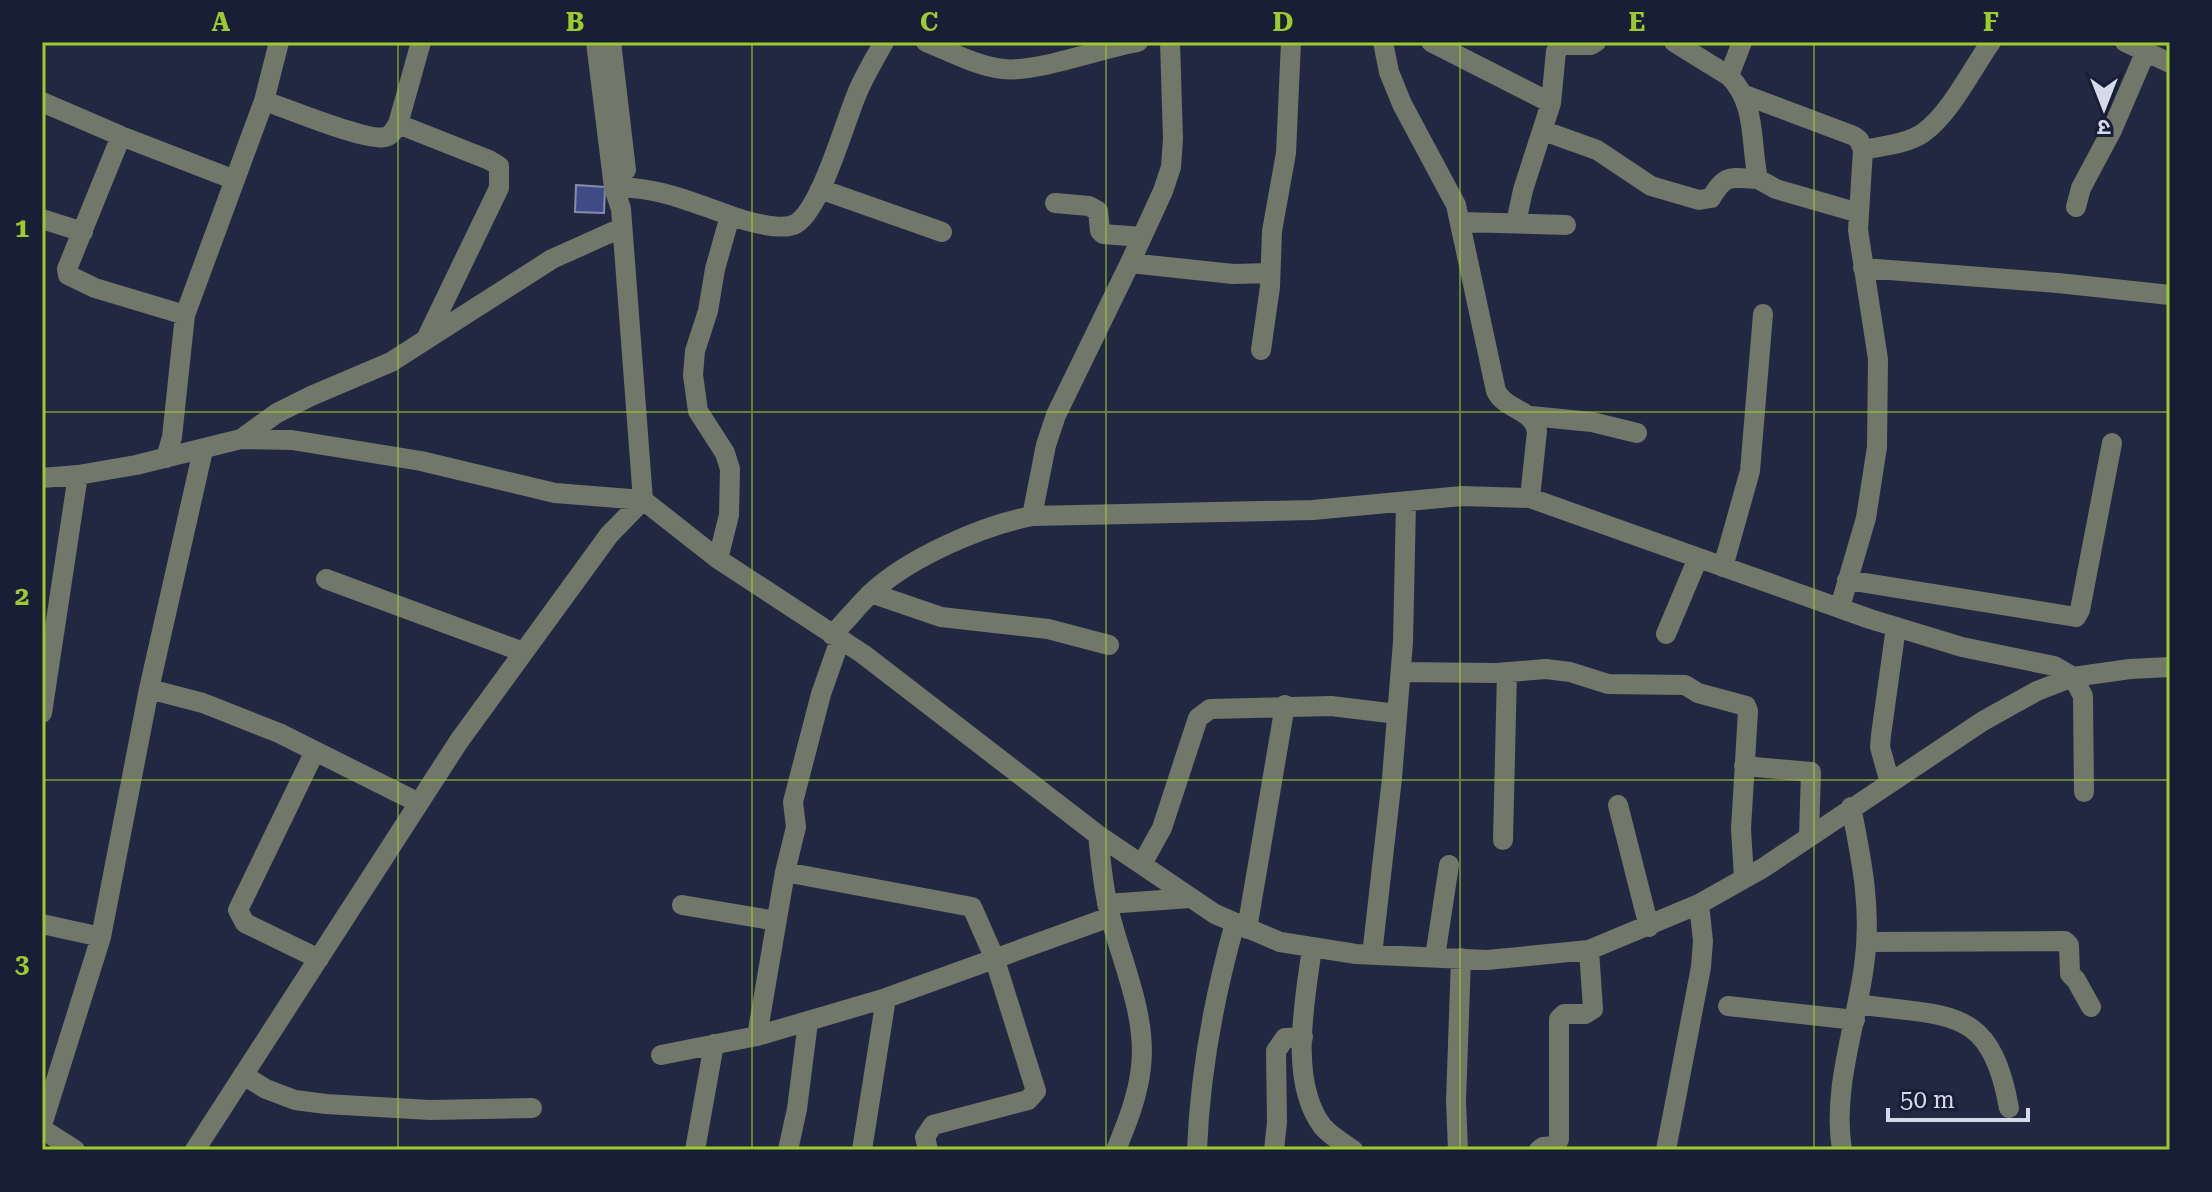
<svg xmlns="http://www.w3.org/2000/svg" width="2212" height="1192" font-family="'Roboto Serif','Noto Sans Devanagari',serif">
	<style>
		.building { fill: #3f4b85; stroke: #848dac; stroke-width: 2 }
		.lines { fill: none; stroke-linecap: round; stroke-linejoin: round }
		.minor { stroke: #717769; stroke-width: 20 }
		.grid { fill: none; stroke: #9fca2d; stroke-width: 2; stroke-opacity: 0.55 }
		.neatline { fill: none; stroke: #9fca2d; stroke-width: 3 }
		.grid-label { font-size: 26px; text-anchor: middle; font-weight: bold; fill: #9fca2d }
	</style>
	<rect width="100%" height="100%" fill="#222842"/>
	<path class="building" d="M576,185L605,187L604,213L575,212Z"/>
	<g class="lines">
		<path class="minor" d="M611,42L626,170
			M926,42C951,52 977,66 1003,69C1036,73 1101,48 1138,42
			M1383,42L1389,72L1402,104L1456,205L1496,391C1506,411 1532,408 1537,431L1530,498
			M1431,42L1551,103
			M1674,42L1729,76
			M1742,42L1729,76C1757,104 1750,142 1758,179L1776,189L1859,213
			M2125,42L2170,63
			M1745,95L1854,136L1859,140L1863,150L1858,230L1878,359L1877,447L1866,518L1840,607
			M264,101C287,108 366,142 385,137C391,136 394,130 398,124L421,42
			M42,102L121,136L67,269L68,275L95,288L185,315
			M398,124L489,160L499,166V188L427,337
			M1544,131L1597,150L1651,186L1699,200L1711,198C1726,173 1730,178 1758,179
			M121,136L235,180
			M1863,150C1882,146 1907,144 1923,133C1950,114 1972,69 1991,42
			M614,188C653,185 691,202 726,214C742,220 783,233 797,223C821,207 844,125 856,96C863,78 874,60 884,42
			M820,189L942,232
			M1055,203L1089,206L1098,211L1100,231L1103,234L1142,237
			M2076,207L2081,188L2112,130L2146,51
			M42,219L83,232
			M1461,222L1566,225
			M1516,223L1523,190L1551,103L1556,51L1563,45H1591L1596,42
			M1130,263L1233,274L1270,273
			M1863,268L2058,283L2170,295
			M1261,350L1270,287L1272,231L1286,153L1291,42
			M1531,416L1592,422L1637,433
			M241,439L277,413L311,396L391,362L552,259L621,228
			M166,458L172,437L185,315L264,101L279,42
			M42,478L78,475L136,465L241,439L292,440L421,461L555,493L643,500L718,559L863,654L1098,835L1215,914L1280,942L1356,954L1487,960L1589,950L1699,904L1763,868L1983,721L2037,691L2073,677L2130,669L2170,667
			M1032,516L1046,445L1056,415L1130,263L1163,191L1171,167L1173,139L1170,42
			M718,559L729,515L730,469L725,453L698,411L693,375L695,351L708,311L715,269L730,216
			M1723,567L1750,471L1763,314
			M326,579L523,652
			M1847,580L2076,617L2080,610L2112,443
			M871,593L941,617L1048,629L1109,645
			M1666,634L1698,558
			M832,635C845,622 857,607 870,594C908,558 981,526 1032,516L1313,510L1462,496L1530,498L1870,619L1962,647L2054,666L2073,677L2083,696L2084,792
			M1401,672L1497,673L1546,669L1570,672L1608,684L1685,685L1698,693L1746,706L1748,711L1741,829L1744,878
			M149,689L203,703L279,733L419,803
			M42,713L78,475
			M315,751L238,910L245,923L319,959
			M1744,766L1811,772L1809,836
			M1890,783L1880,747L1881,735L1896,627
			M1618,805L1649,927
			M1098,835C1101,862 1103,890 1110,915C1122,963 1147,1016 1141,1067C1138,1096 1127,1123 1116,1150
			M1503,840L1507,672
			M1142,864L1162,828L1198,718L1210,709L1331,706L1397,714
			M785,872L972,907L994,957L1036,1091L1028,1100L933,1125L925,1137L928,1150
			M1107,904L1190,898
			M682,905L776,921
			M42,924L101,937
			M1247,929L1285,705
			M1867,942L2065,941L2069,945L2070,974L2076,980L2091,1007
			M1312,948C1305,1000 1288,1082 1323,1127C1331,1136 1343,1143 1353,1150
			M1372,955L1392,778L1403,642L1406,503
			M1435,957L1449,865
			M1858,1004C1948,1018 1990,1003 2009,1108
			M1728,1006L1855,1020
			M757,1036L785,872L796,827L793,802L821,694L840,640
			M661,1055L757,1036L886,998L1110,917
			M243,1075L266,1089L295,1100L326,1104L430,1110L532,1108
			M42,1125L101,937L149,689L203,450
			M42,1129L75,1150
			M195,1150L459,741L609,535L643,500L621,209L614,188L596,42
			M695,1150L714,1044
			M788,1150L797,1109L808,1022
			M862,1150L886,998
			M1197,1150C1200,1073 1214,997 1235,923
			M1274,1150L1277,1122L1276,1051L1285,1038L1303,1037
			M1458,1150L1456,1101L1461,958
			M1539,1150L1543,1147L1556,1146L1559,1139V1019L1564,1014H1585L1593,1009L1589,950
			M1666,1150L1701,967L1703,941L1699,904
			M1842,1150C1832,1089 1856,1026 1864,966C1872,911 1862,861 1851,807"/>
	</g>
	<path class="grid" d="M398,42V1150M752,42V1150M1106,42V1150M1460,42V1150M1814,42V1150M42,412H2170M42,780H2170"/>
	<rect width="2212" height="1192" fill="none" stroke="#191e37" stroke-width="88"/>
	<g transform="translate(2104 108) rotate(180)" stroke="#191e37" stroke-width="6" paint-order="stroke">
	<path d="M0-6L14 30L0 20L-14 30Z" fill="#d5daeb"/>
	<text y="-12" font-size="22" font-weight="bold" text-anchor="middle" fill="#d5daeb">उ</text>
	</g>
	<path d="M1888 1108v12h140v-12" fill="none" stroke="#d5daeb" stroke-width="4"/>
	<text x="1900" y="1108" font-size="24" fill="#d5daeb" stroke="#191e37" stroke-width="6" paint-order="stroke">50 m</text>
	<rect x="44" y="44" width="2124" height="1104" class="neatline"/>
	<g class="grid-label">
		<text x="221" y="31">A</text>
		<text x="575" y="31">B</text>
		<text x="929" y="31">C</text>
		<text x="1283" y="31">D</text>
		<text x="1637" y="31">E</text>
		<text x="1991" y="31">F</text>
		<text x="22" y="237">1</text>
		<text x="22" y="605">2</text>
		<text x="22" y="973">3</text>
	</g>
</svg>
